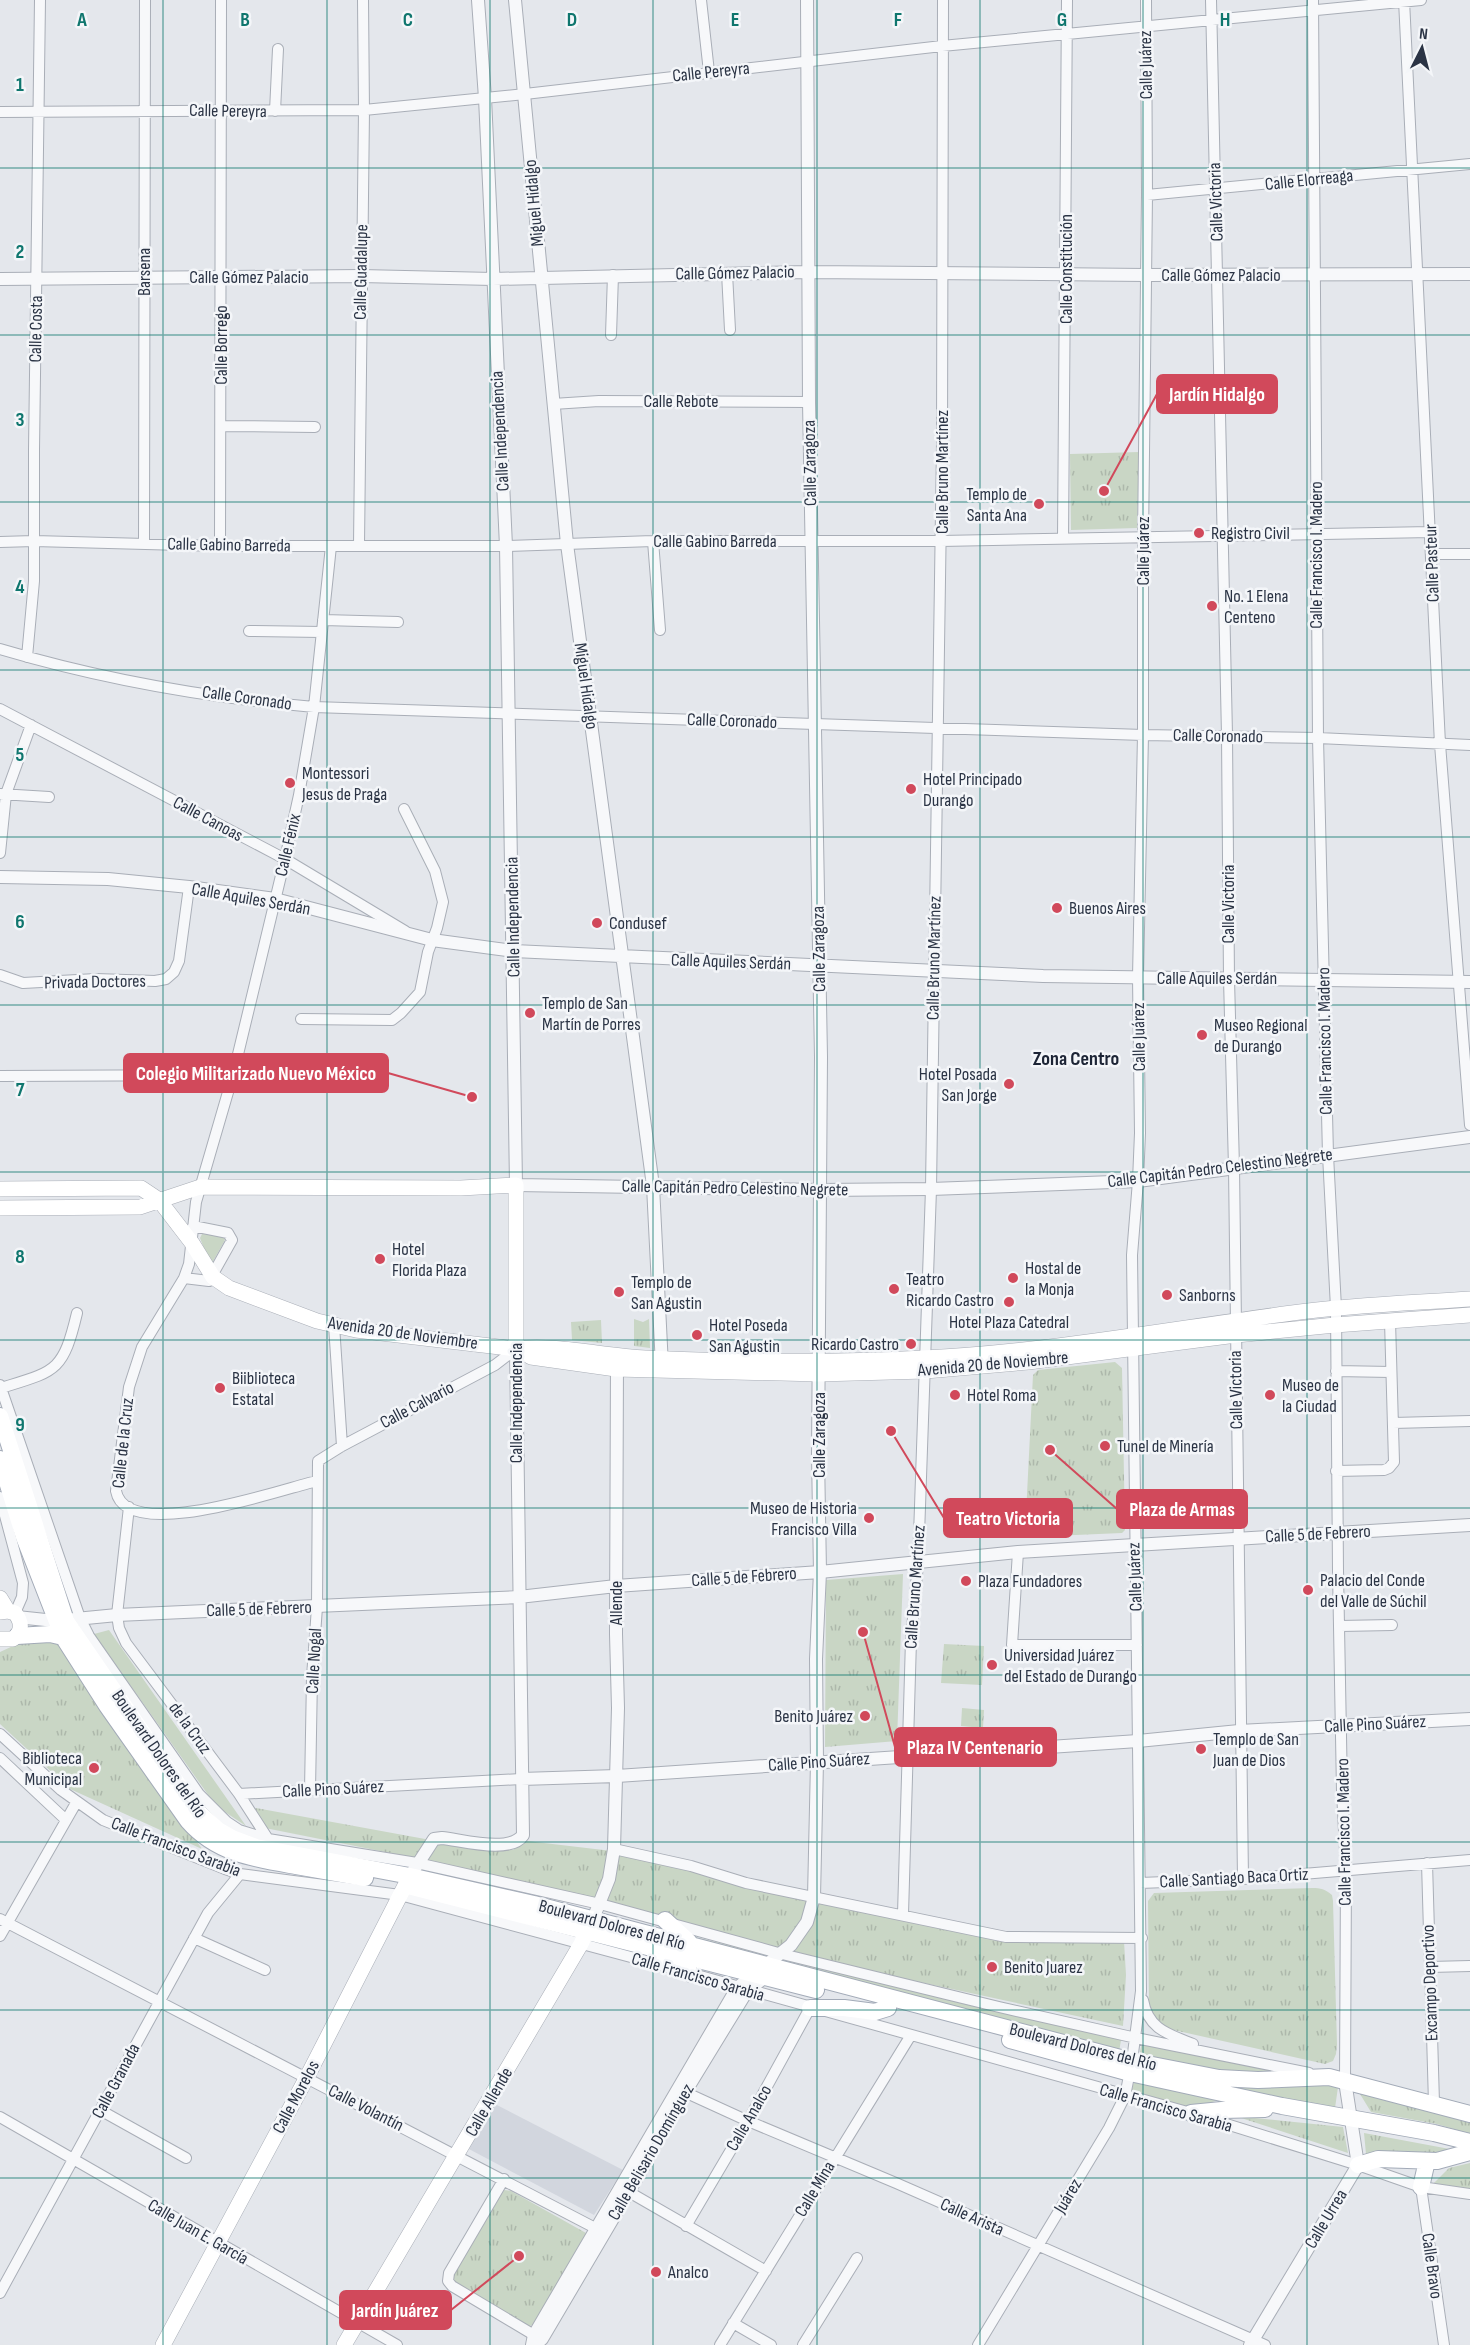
<svg xmlns="http://www.w3.org/2000/svg" width="1470" height="2345" font-family="'Sofia Sans Condensed',sans-serif">
	<style>
		.built { fill: #d2d6de }
		.green { fill: #c9d6c5 }
		.park { fill: url(#park-tufts) }
		.lines { fill: none; stroke-linecap: round; stroke-linejoin: round }
		.minor-casing { stroke: #a9aeb7; stroke-width: 12 }
		.tertiary-casing { stroke: #a9aeb7; stroke-width: 14 }
		.secondary-casing { stroke: #a9aeb7; stroke-width: 16 }
		.primary-casing { stroke: #a3abb8; stroke-width: 18 }
		.minor { stroke: #f7f8fa; stroke-width: 10 }
		.tertiary { stroke: #f7f8fa; stroke-width: 12 }
		.secondary { stroke: #fff; stroke-width: 15 }
		.primary { stroke: #fff; stroke-width: 16 }
		.grid { fill: none; stroke: #0f766e; stroke-width: 1.5; stroke-opacity: 0.55 }
		.poi-dot { fill: #d1495b; stroke: #f4f6f9; stroke-width: 2 }
		.labels { text-anchor: middle; dominant-baseline: central; stroke-width: 5; stroke-linejoin: round; paint-order: stroke }
		.street-label { font-size: 18px; fill: #2b3445; stroke: #f4f6f9 }
		.poi-label { font-size: 18px; fill: #2b3445; stroke: #f4f6f9; text-anchor: start }
		.neighbourhood-label { font-size: 20px; font-weight: bold; fill: #1d2536; stroke: #f4f6f9 }
		.grid-label { font-size: 20px; text-anchor: middle; font-weight: bold; fill: #0f766e; stroke: #f4f6f9; stroke-width: 5; stroke-linejoin: round; paint-order: stroke }
		.leader { fill: none; stroke: #d1495b; stroke-width: 2 }
		.callout-dot { fill: #d1495b; stroke: #f4f6f9; stroke-width: 2 }
		.callout { fill: #d1495b; stroke: #d1495b; stroke-width: 2 }
		.callout-label { font-size: 20px; text-anchor: middle; font-weight: bold; fill: #fff }
	</style>
	<defs>
		<pattern id="park-tufts" width="24" height="20" patternUnits="userSpaceOnUse" patternTransform="scale(1.5)"><rect width="24" height="20" fill="#c9d6c5"/><path d="M3 7l-1-3M5 7V3M7 7l1-3M15 17l-1-3M17 17v-4M19 17l1-3" fill="none" stroke="#adb8ab"/></pattern>
	</defs>
	<rect width="100%" height="100%" fill="#e4e7ec"/>
	<path class="built" d="M495,2104L623,2170L594,2215L467,2148Z"/>
	<path class="green" d="M202,1234L223,1236L225,1240L212,1263L209,1261L200,1238Z
		M109,1630L246,1826L216,1806L94,1634Z
		M691,1936L1121,2040L1119,2052L723,1951Z
		M1142,2042L1283,2072L1217,2073L1139,2057Z
		M1141,2071L1324,2084L1338,2087L1335,2108Z
		M1135,2078L1225,2098L1193,2108L1131,2093Z"/>
	<path class="park" d="M1139,452L1137,528L1071,530L1070,454Z
		M634,1319L643,1322L649,1319L650,1348L634,1346Z
		M601,1320L602,1343L572,1340L571,1322Z
		M1115,1362L1122,1368L1125,1530L1122,1533L1029,1537L1025,1534L1033,1375L1038,1370Z
		M903,1574L897,1741L825,1747L826,1580Z
		M55,1636L202,1849L70,1789L0,1724V1652L28,1639Z
		M944,1644L984,1646L982,1685L941,1683Z
		M962,1708L984,1710L983,1728L961,1726Z
		M256,1808L436,1841L497,1850H513L527,1841L612,1851L1009,1939L1124,1941L1126,1975L1123,2026L831,1963L425,1860L265,1828L253,1811Z
		M1312,1888C1321,1888 1325,1889 1332,1895L1333,1901L1337,2045L1336,2054L1333,2061L1325,2064L1169,2029L1156,2022L1149,2011L1148,1901L1154,1893Z
		M1360,2094L1435,2110L1470,2121V2134L1437,2124L1371,2112Z
		M1235,2116L1343,2127L1348,2153Z
		M1364,2133L1455,2150L1429,2158L1366,2154Z
		M1470,2163V2189L1433,2184L1449,2168Z
		M504,2190L511,2191L586,2233L534,2324L528,2327L455,2283L452,2278Z"/>
	<g class="lines">
		<g class="minor-casing">
			<path id="minor" d="M701,0L709,72
				M1211,0L1227,735L1229,979L1234,1167L1243,1879
				M1313,0L1318,738L1328,1155L1336,1308L1338,1571L1342,1791L1346,1871L1345,2081
				M1404,0L1440,744L1470,1125
				M275,111L278,49
				M0,112L364,110L525,94L942,46L1421,0
				M1147,195L1470,164
				M727,273L730,330
				M611,335L613,275
				M553,404L599,401L809,402
				M221,426L315,427
				M1063,539L1067,0
				M653,541L660,630
				M0,542L34,541L220,546H506L653,541H941L1431,532
				M144,543L145,0
				M359,545L364,110L363,0
				M220,546L221,0
				M1431,554H1470
				M323,620L398,622
				M249,631L322,632
				M0,649C101,679 209,698 314,707L1143,735L1318,738L1470,745
				M27,657L34,581V450L40,0
				M0,709L285,859L405,931
				M0,794L49,797
				M0,853L6,794L31,725
				M0,975L23,983L96,979L155,981L166,979L174,972L179,961L189,887
				M301,1019L392,1020L401,1013L420,992L428,952L437,928L443,902L435,871L404,809
				M0,1076L233,1075
				M184,1278L209,1281L232,1240L228,1233L193,1226
				M334,1325L342,1446
				M1336,1371L1391,1372
				M0,1385L80,1618L89,1636L199,1794L227,1822L239,1830L268,1839L417,1863L600,1904L782,1954L999,2007L1136,2038L1309,2073
				M1,1388C56,1371 63,1372 77,1313
				M1393,1423L1470,1421
				M1336,1471L1384,1470L1389,1468L1394,1462L1390,1321
				M317,1481C285,1488 126,1545 116,1491L129,1387L142,1347L184,1278L189,1264L196,1202L233,1075L285,859L299,795L314,707L331,546
				M0,1497L23,1583L22,1597L15,1613
				M129,1507L117,1615L119,1628L126,1643L239,1794L268,1839
				M1018,1552L1012,1645H1137
				M1340,1626L1392,1625
				M0,1734L61,1790L103,1820L225,1869L240,1874L400,1895L668,1967
				M0,1758L66,1820
				M310,1790L312,1677L317,1607L318,1461L342,1446L495,1365L516,1349
				M239,1794L521,1779
				M614,1849L691,1866L746,1883L1006,1937L1142,1938
				M1427,1863L1434,2103
				M1140,1883L1243,1879L1470,1860
				M903,1914L911,1640L918,1564L931,1189L942,444L943,0
				M0,1919L601,2231
				M0,1936L76,1803
				M194,1938L265,1970
				M1430,1967L1470,1966
				M686,1972L1191,2113L1358,2165L1421,2187L1470,2194
				M1143,2000C1148,2029 1168,2034 1193,2044
				M678,2089L748,2121L896,2183L1265,2345
				M100,2110L186,2158
				M0,2117L397,2345
				M504,2179L449,2273L448,2281L452,2286L539,2338
				M1421,2187L1444,2345
				M622,2188L766,2271
				M686,2226L748,2121L810,2008
				M0,2293L208,1913L240,1874
				M733,2323L771,2345
				M720,2345L911,2035
				M803,2345L857,2258
				M978,2345L1109,2128L1125,2096L1132,2061L1141,1991L1132,1255L1138,1181L1140,1133L1138,977L1143,735V538L1147,195L1146,0"/>
		</g>
		<g class="tertiary-casing">
			<path id="tertiary" d="M478,0L485,98L506,546L516,1185L821,1190L931,1189L1138,1181L1470,1137
				M515,0L567,544L653,1186L662,1366
				M0,279L361,276L493,279L808,272L1146,275L1470,274
				M0,877L108,879L189,887L275,899L432,940L514,951L1043,976L1470,982
				M17,1617L55,1621L117,1615L519,1597L616,1586L820,1572L1018,1552L1470,1525
				M521,1779L617,1776L1138,1741L1239,1731L1470,1719
				M410,1876L434,1839L442,1838C462,1840 510,1854 523,1835L516,1349
				M593,1919L609,1879L614,1849L618,1708L616,1634L617,1361
				M687,2089L747,1991L768,1975
				M532,2345L534,2335L737,1988L791,1945L807,1922L814,1897L817,1762L816,1659L820,1572L818,1455L821,1057L809,402L807,0
				M535,2345L542,2339L648,2159
				M1250,2345L1358,2165L1345,2081"/>
		</g>
		<g class="secondary-casing">
			<path id="secondary" d="M0,1189L141,1188L159,1200L192,1243L213,1277L229,1288L317,1321L356,1330L516,1349C555,1344 604,1356 645,1358C738,1362 832,1363 924,1358C1048,1352 1170,1329 1292,1313C1351,1305 1411,1303 1470,1299
				M0,1208L140,1207L200,1187L461,1188L516,1185V1349
				M524,1353L531,1357L616,1369L819,1374L925,1371L1028,1362L1236,1335L1335,1325L1470,1315
				M0,1598L8,1611
				M0,1612L8,1611L15,1613C22,1622 23,1631 13,1639H0
				M163,2345L307,2077L410,1876
				M344,2345L581,1944L592,1920"/>
		</g>
		<g class="primary-casing">
			<path id="primary" d="M0,1416L66,1621L195,1809L218,1830L232,1838L256,1847L410,1876L534,1904L1132,2061L1219,2078L1258,2080L1329,2077L1470,2114
				M0,1459L24,1537L63,1637L107,1706L188,1821C217,1854 255,1859 296,1866C319,1870 342,1874 365,1878
				M17,1636L50,1634L63,1637
				M408,1886L816,1990
				M665,1920L689,1942
				M661,1959L691,1974
				M810,2008H844L875,2012L888,2008
				M1010,2040L1130,2073L1203,2089L1282,2106L1434,2133L1470,2142
				M1191,2113L1222,2110L1265,2109
				M1358,2165L1378,2159L1437,2161L1470,2152
				M1421,2187L1427,2161"/>
		</g>
		<use href="#minor" class="minor"/>
		<use href="#tertiary" class="tertiary"/>
		<use href="#secondary" class="secondary"/>
		<use href="#primary" class="primary"/>
	</g>
	<path class="grid" d="M163,0V2345M327,0V2345M490,0V2345M653,0V2345M817,0V2345M980,0V2345M1143,0V2345M1307,0V2345M0,168H1470M0,335H1470M0,502H1470M0,670H1470M0,837H1470M0,1005H1470M0,1172H1470M0,1340H1470M0,1508H1470M0,1675H1470M0,1842H1470M0,2010H1470M0,2178H1470"/>
	<g class="poi-dot">
		<circle cx="1039" cy="504" r="6"/>
		<circle cx="1199" cy="533" r="6"/>
		<circle cx="1212" cy="606" r="6"/>
		<circle cx="290" cy="783" r="6"/>
		<circle cx="911" cy="789" r="6"/>
		<circle cx="1057" cy="908" r="6"/>
		<circle cx="597" cy="923" r="6"/>
		<circle cx="530" cy="1013" r="6"/>
		<circle cx="1202" cy="1035" r="6"/>
		<circle cx="1009" cy="1084" r="6"/>
		<circle cx="380" cy="1259" r="6"/>
		<circle cx="1013" cy="1278" r="6"/>
		<circle cx="894" cy="1289" r="6"/>
		<circle cx="619" cy="1292" r="6"/>
		<circle cx="1167" cy="1295" r="6"/>
		<circle cx="1009" cy="1302" r="6"/>
		<circle cx="697" cy="1335" r="6"/>
		<circle cx="911" cy="1344" r="6"/>
		<circle cx="220" cy="1388" r="6"/>
		<circle cx="955" cy="1395" r="6"/>
		<circle cx="1270" cy="1395" r="6"/>
		<circle cx="1105" cy="1446" r="6"/>
		<circle cx="869" cy="1518" r="6"/>
		<circle cx="966" cy="1581" r="6"/>
		<circle cx="1308" cy="1590" r="6"/>
		<circle cx="992" cy="1665" r="6"/>
		<circle cx="865" cy="1716" r="6"/>
		<circle cx="1201" cy="1749" r="6"/>
		<circle cx="94" cy="1768" r="6"/>
		<circle cx="992" cy="1967" r="6"/>
		<circle cx="656" cy="2272" r="6"/>
	</g>
	<g class="labels">
		<g class="street-label">
			<text transform="translate(1146 65) rotate(-91)">Calle Juárez</text>
			<text transform="translate(711 72) rotate(-6)">Calle Pereyra</text>
			<text transform="translate(228 111) rotate(1)">Calle Pereyra</text>
			<text transform="translate(1309 180) rotate(-6)">Calle Elorreaga</text>
			<text transform="translate(1216 202) rotate(-92)">Calle Victoria</text>
			<text transform="translate(534 203) rotate(-95)">Miguel Hidalgo</text>
			<text transform="translate(1066 269) rotate(-90)">Calle Constitución</text>
			<text transform="translate(144 272) rotate(-90)">Barsena</text>
			<text transform="translate(361 272) rotate(-89)">Calle Guadalupe</text>
			<text transform="translate(735 273) rotate(-1)">Calle Gómez Palacio</text>
			<text x="1221" y="275">Calle Gómez Palacio</text>
			<text x="249" y="277">Calle Gómez Palacio</text>
			<text transform="translate(36 329) rotate(-89)">Calle Costa</text>
			<text transform="translate(221 345) rotate(-90)">Calle Borrego</text>
			<text x="681" y="401">Calle Rebote</text>
			<text transform="translate(500 431) rotate(-93)">Calle Independencia</text>
			<text transform="translate(810 463) rotate(-91)">Calle Zaragoza</text>
			<text transform="translate(942 472) rotate(-90)">Calle Bruno Martínez</text>
			<text x="715" y="541">Calle Gabino Barreda</text>
			<text transform="translate(229 545) rotate(1)">Calle Gabino Barreda</text>
			<text transform="translate(1143 551) rotate(-90)">Calle Juárez</text>
			<text transform="translate(1316 555) rotate(-90)">Calle Francisco I. Madero</text>
			<text transform="translate(1432 563) rotate(-92)">Calle Pasteur</text>
			<text transform="translate(586 686) rotate(82)">Miguel Hidalgo</text>
			<text transform="translate(247 698) rotate(8)">Calle Coronado</text>
			<text transform="translate(732 721) rotate(2)">Calle Coronado</text>
			<text transform="translate(1218 736) rotate(1)">Calle Coronado</text>
			<text transform="translate(208 819) rotate(28)">Calle Canoas</text>
			<text transform="translate(288 845) rotate(-77)">Calle Fénix</text>
			<text transform="translate(251 899) rotate(10)">Calle Aquiles Serdán</text>
			<text transform="translate(1228 904) rotate(-90)">Calle Victoria</text>
			<text transform="translate(513 917) rotate(-91)">Calle Independencia</text>
			<text transform="translate(819 949) rotate(-91)">Calle Zaragoza</text>
			<text transform="translate(934 958) rotate(-89)">Calle Bruno Martínez</text>
			<text transform="translate(731 962) rotate(2)">Calle Aquiles Serdán</text>
			<text x="1217" y="978">Calle Aquiles Serdán</text>
			<text transform="translate(95 982) rotate(-1)">Privada Doctores</text>
			<text transform="translate(1139 1037) rotate(-91)">Calle Juárez</text>
			<text transform="translate(1325 1041) rotate(-91)">Calle Francisco I. Madero</text>
			<text transform="translate(1220 1168) rotate(-7)">Calle Capitán Pedro Celestino Negrete</text>
			<text transform="translate(735 1188) rotate(1)">Calle Capitán Pedro Celestino Negrete</text>
			<text transform="translate(403 1333) rotate(8)">Avenida 20 de Noviembre</text>
			<text transform="translate(993 1364) rotate(-5)">Avenida 20 de Noviembre</text>
			<text transform="translate(1236 1390) rotate(-91)">Calle Victoria</text>
			<text transform="translate(516 1403) rotate(-90)">Calle Independencia</text>
			<text transform="translate(417 1405) rotate(-28)">Calle Calvario</text>
			<text transform="translate(819 1435) rotate(-90)">Calle Zaragoza</text>
			<text transform="translate(123 1443) rotate(-84)">Calle de la Cruz</text>
			<text transform="translate(1318 1534) rotate(-3)">Calle 5 de Febrero</text>
			<text transform="translate(744 1577) rotate(-4)">Calle 5 de Febrero</text>
			<text transform="translate(1135 1577) rotate(-92)">Calle Juárez</text>
			<text transform="translate(915 1587) rotate(-86)">Calle Bruno Martínez</text>
			<text transform="translate(616 1603) rotate(-90)">Allende</text>
			<text transform="translate(259 1609) rotate(-2)">Calle 5 de Febrero</text>
			<text transform="translate(314 1661) rotate(-87)">Calle Nogal</text>
			<text transform="translate(1375 1724) rotate(-3)">Calle Pino Suárez</text>
			<text transform="translate(190 1728) rotate(54)">de la Cruz</text>
			<text transform="translate(159 1754) rotate(55)">Boulevard Dolores del Río</text>
			<text transform="translate(819 1762) rotate(-4)">Calle Pino Suárez</text>
			<text transform="translate(333 1789) rotate(-3)">Calle Pino Suárez</text>
			<text transform="translate(1344 1832) rotate(-91)">Calle Francisco I. Madero</text>
			<text transform="translate(176 1847) rotate(21)">Calle Francisco Sarabia</text>
			<text transform="translate(1234 1878) rotate(-3)">Calle Santiago Baca Ortiz</text>
			<text transform="translate(612 1925) rotate(15)">Boulevard Dolores del Río</text>
			<text transform="translate(698 1977) rotate(16)">Calle Francisco Sarabia</text>
			<text transform="translate(1430 1983) rotate(-92)">Excampo Deportivo</text>
			<text transform="translate(1083 2047) rotate(14)">Boulevard Dolores del Río</text>
			<text transform="translate(116 2081) rotate(-62)">Calle Granada</text>
			<text transform="translate(296 2097) rotate(-62)">Calle Morelos</text>
			<text transform="translate(489 2102) rotate(-60)">Calle Allende</text>
			<text transform="translate(366 2108) rotate(27)">Calle Volantín</text>
			<text transform="translate(1166 2108) rotate(16)">Calle Francisco Sarabia</text>
			<text transform="translate(749 2118) rotate(-60)">Calle Analco</text>
			<text transform="translate(651 2152) rotate(-60)">Calle Belisario Domínguez</text>
			<text transform="translate(815 2189) rotate(-59)">Calle Mina</text>
			<text transform="translate(1068 2196) rotate(-59)">Juárez</text>
			<text transform="translate(972 2217) rotate(24)">Calle Arista</text>
			<text transform="translate(1326 2219) rotate(-59)">Calle Urrea</text>
			<text transform="translate(198 2232) rotate(30)">Calle Juan E. García</text>
			<text transform="translate(1432 2266) rotate(82)">Calle Bravo</text>
		</g>
		<g class="poi-label">
			<text x="1027" y="494" text-anchor="end">Templo de<tspan x="1027" dy="21">Santa Ana</tspan></text>
			<text x="1211" y="533">Registro Civil</text>
			<text x="1224" y="596">No. 1 Elena<tspan x="1224" dy="21">Centeno</tspan></text>
			<text x="302" y="773">Montessori<tspan x="302" dy="21">Jesus de Praga</tspan></text>
			<text x="923" y="779">Hotel Principado<tspan x="923" dy="21">Durango</tspan></text>
			<text x="1069" y="908">Buenos Aires</text>
			<text x="609" y="923">Condusef</text>
			<text x="542" y="1003">Templo de San<tspan x="542" dy="21">Martín de Porres</tspan></text>
			<text x="1214" y="1025">Museo Regional<tspan x="1214" dy="21">de Durango</tspan></text>
			<text x="997" y="1074" text-anchor="end">Hotel Posada<tspan x="997" dy="21">San Jorge</tspan></text>
			<text x="392" y="1249">Hotel<tspan x="392" dy="21">Florida Plaza</tspan></text>
			<text x="1025" y="1268">Hostal de<tspan x="1025" dy="21">la Monja</tspan></text>
			<text x="906" y="1279">Teatro<tspan x="906" dy="21">Ricardo Castro</tspan></text>
			<text x="631" y="1282">Templo de<tspan x="631" dy="21">San Agustin</tspan></text>
			<text x="1179" y="1295">Sanborns</text>
			<text x="1009" y="1322" text-anchor="middle">Hotel Plaza Catedral</text>
			<text x="709" y="1325">Hotel Poseda<tspan x="709" dy="21">San Agustin</tspan></text>
			<text x="899" y="1344" text-anchor="end">Ricardo Castro</text>
			<text x="232" y="1378">Biiblioteca<tspan x="232" dy="21">Estatal</tspan></text>
			<text x="1282" y="1385">Museo de<tspan x="1282" dy="21">la Ciudad</tspan></text>
			<text x="967" y="1395">Hotel Roma</text>
			<text x="1117" y="1446">Tunel de Minería</text>
			<text x="857" y="1508" text-anchor="end">Museo de Historia<tspan x="857" dy="21">Francisco Villa</tspan></text>
			<text x="1320" y="1580">Palacio del Conde<tspan x="1320" dy="21">del Valle de Súchil</tspan></text>
			<text x="978" y="1581">Plaza Fundadores</text>
			<text x="1004" y="1655">Universidad Juárez<tspan x="1004" dy="21">del Estado de Durango</tspan></text>
			<text x="853" y="1716" text-anchor="end">Benito Juárez</text>
			<text x="1213" y="1739">Templo de San<tspan x="1213" dy="21">Juan de Dios</tspan></text>
			<text x="82" y="1758" text-anchor="end">Biblioteca<tspan x="82" dy="21">Municipal</tspan></text>
			<text x="1004" y="1967">Benito Juarez</text>
			<text x="668" y="2272">Analco</text>
		</g>
		<g class="neighbourhood-label">
			<text x="1076" y="1059">Zona Centro</text>
		</g>
	</g>
	<g class="grid-label">
		<text x="82" y="26">A</text>
		<text x="245" y="26">B</text>
		<text x="408" y="26">C</text>
		<text x="572" y="26">D</text>
		<text x="735" y="26">E</text>
		<text x="898" y="26">F</text>
		<text x="1062" y="26">G</text>
		<text x="1225" y="26">H</text>
		<text x="20" y="91">1</text>
		<text x="20" y="258">2</text>
		<text x="20" y="426">3</text>
		<text x="20" y="593">4</text>
		<text x="20" y="761">5</text>
		<text x="20" y="928">6</text>
		<text x="20" y="1096">7</text>
		<text x="20" y="1263">8</text>
		<text x="20" y="1431">9</text>
	</g>
	<path class="leader" d="M1104 491L1157 394M472 1097L388 1073M1050 1450L1117 1509M891 1431L944 1518M863 1632L895 1747M519 2256L451 2310"/>
	<g class="callout-dot">
		<circle cx="1104" cy="491" r="6"/>
		<circle cx="472" cy="1097" r="6"/>
		<circle cx="1050" cy="1450" r="6"/>
		<circle cx="891" cy="1431" r="6"/>
		<circle cx="863" cy="1632" r="6"/>
		<circle cx="519" cy="2256" r="6"/>
	</g>
	<g class="callout">
		<rect x="1157" y="375" width="120" height="38" rx="6"/>
		<rect x="124" y="1054" width="264" height="38" rx="6"/>
		<rect x="1117" y="1490" width="130" height="38" rx="6"/>
		<rect x="944" y="1499" width="128" height="38" rx="6"/>
		<rect x="895" y="1728" width="161" height="38" rx="6"/>
		<rect x="340" y="2291" width="111" height="38" rx="6"/>
	</g>
	<g class="callout-label">
		<text x="1217" y="401">Jardín Hidalgo</text>
		<text x="256" y="1080">Colegio Militarizado Nuevo México</text>
		<text x="1182" y="1516">Plaza de Armas</text>
		<text x="1008" y="1525">Teatro Victoria</text>
		<text x="975" y="1754">Plaza IV Centenario</text>
		<text x="395" y="2317">Jardín Juárez</text>
	</g>
	<g transform="translate(1422 48) rotate(6)" stroke="#f4f6f9" stroke-width="4.5" paint-order="stroke">
	<path d="M0-4.5L10 22L0 15L-10 22Z" fill="#2b3445"/>
	<text y="-9" font-size="16" font-weight="bold" text-anchor="middle" fill="#2b3445">N</text>
	</g>
</svg>
